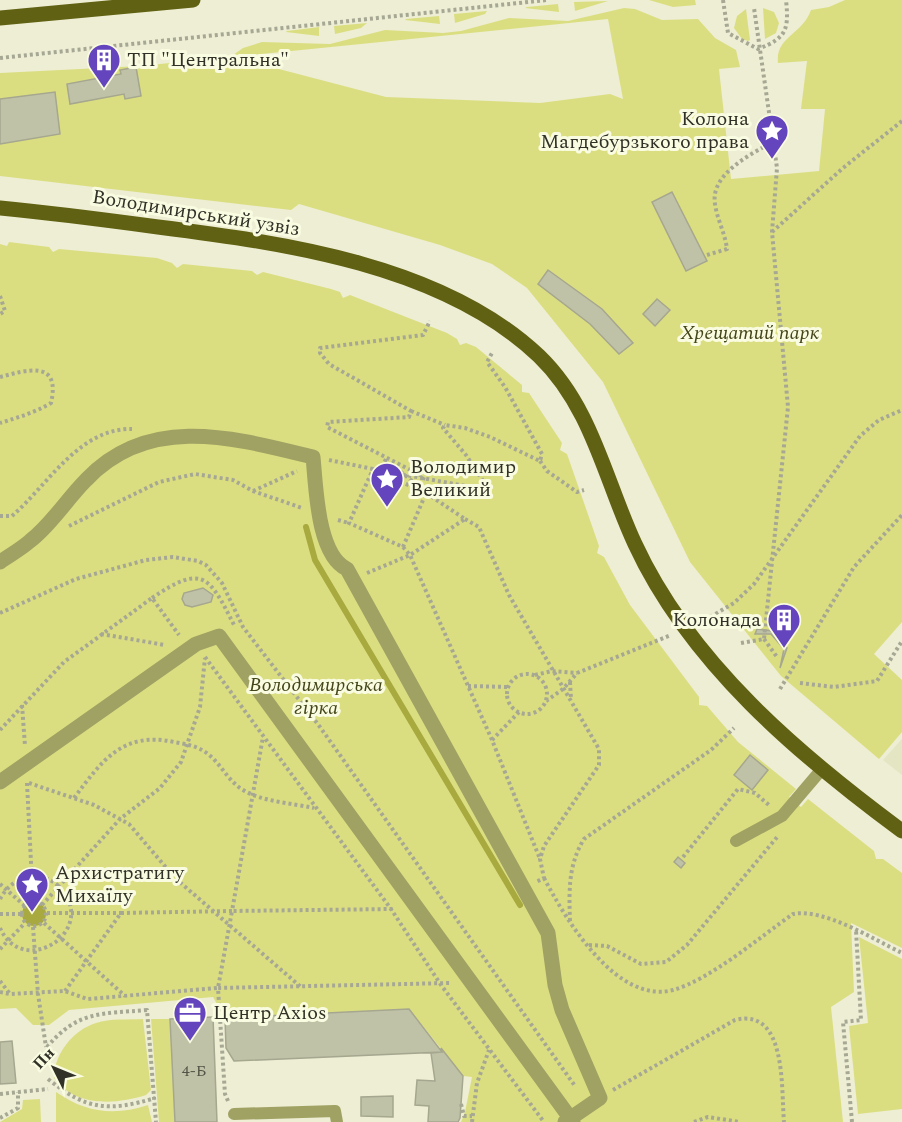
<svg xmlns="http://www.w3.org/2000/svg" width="902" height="1122" font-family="Spectral,serif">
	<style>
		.built { fill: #e3e5c3 }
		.green { fill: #dbde80; fill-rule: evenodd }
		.water { fill: #a8a93f }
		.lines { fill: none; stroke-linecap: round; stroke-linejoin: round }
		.stream { stroke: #a8a93f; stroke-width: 6 }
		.building { fill: #c0c2a8; stroke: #a5a78e; stroke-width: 1.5 }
		.path { stroke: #a7a894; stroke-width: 4; stroke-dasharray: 3 3; stroke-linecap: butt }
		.lane { stroke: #a0a263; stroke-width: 12 }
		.street { stroke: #a0a263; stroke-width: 15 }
		.primary { stroke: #616113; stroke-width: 15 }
		.labels { text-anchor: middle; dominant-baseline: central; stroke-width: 6; stroke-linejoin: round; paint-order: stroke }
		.number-label { font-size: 16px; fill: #555547 }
		.poi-label { font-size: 20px; fill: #313127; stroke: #fafce1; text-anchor: start }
		.street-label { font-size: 20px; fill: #313127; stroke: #fafce1 }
		.park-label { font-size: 20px; font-style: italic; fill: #444519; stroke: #fafce1 }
	</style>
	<rect width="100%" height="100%" fill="#edeed4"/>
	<path class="built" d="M902,739V775L883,760Z"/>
	<path class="green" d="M649,0H695L696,5L673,7Z
		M845,0H902V622L874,654L902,680V732L879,759L781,676L690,562L603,382L527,288L492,264L440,245L299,204L291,210L0,176V73L140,66L230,57L243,48L262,42L330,44L385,30L443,33L461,31L509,18L568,21L624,8L635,9L662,20L698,19L715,38L736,50L740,67L719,69L731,179L819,171L825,109H801L807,61L778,63C775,37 802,35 811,10L829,7ZM608,19L623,99L610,94L540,103L386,97L233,57Z
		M608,1L575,11L574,2Z
		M558,4L559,12L525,8L527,7Z
		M763,8L774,12L779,23L776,33L765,39Z
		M746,9L750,40L748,41L742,39L734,28L737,16Z
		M487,11L485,14L455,23L454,14Z
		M439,16L440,24L405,20L406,19Z
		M367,23L361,28L335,34L334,26Z
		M319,27V36L286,32L287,31Z
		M9,242L49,247L53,252L59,249L157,258L172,263L177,268L183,264L252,271L257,275L263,272L331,289L340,292L343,298L350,295L447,333L457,339L460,345L466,343L476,347L522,385V392L529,393L562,443L560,450L567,454L599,546L597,553L604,557L630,605L699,697V705L707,706L738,742L796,789L789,797L801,807L808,799L874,851L876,859H883L902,873V948L851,923L854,992L831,1007L843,1122H461L465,1112L472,1077L463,1076L409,1009L225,1018L213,997L69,1010L49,1025H33L16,1008L0,1009V244L7,246Z
		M859,937L902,959V1109L858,1114L849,1026L868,1023Z
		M143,1019L151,1090L146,1095C115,1105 75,1107 54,1078C54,1054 73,1030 96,1023C110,1018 128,1020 143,1019Z
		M170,1019L175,1122H159L151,1019Z
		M56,1092C86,1113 115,1116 148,1105L152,1122H56Z
		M40,1099L41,1122H0L22,1109L23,1100Z"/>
	<path class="water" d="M22 914a12 12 0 1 1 24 0a12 12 0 1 1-24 0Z"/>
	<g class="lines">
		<path class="stream" d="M306,527L315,560L520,905"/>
	</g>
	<path class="building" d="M136,67L141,96L125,99L124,94L70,104L67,84L121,74L120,70Z
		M55,92L60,134L0,144V99Z
		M672,192L707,261L686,271L652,202Z
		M548,270L602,309L633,343L619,354L590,324L538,284Z
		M657,299L670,310L655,326L643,314Z
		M203,588L213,595L211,602L192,607L185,605L182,599L184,593Z
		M757,629L773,631L787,648L780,668L784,649L771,634H755Z
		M750,755L768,770L752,790L734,775Z
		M678,857L685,863L681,868L674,862Z
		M409,1009L442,1052L234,1061L226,1048L225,1018Z
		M213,1017L217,1122H175L170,1019Z
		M12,1041L16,1083L0,1084V1042Z
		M441,1048L463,1076L460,1118L458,1122H428L429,1106L415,1105L417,1080L435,1081L431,1053L442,1052Z
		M393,1096V1117L361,1116V1097Z"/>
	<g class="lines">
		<path class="path" d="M723,0L728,33L758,49C787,38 789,29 786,0
			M0,58L547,0
			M772,232L843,168L902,121
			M707,255L727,249C725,233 717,219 715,204C710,174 751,154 773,142
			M0,296L5,311L0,314
			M0,377C27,370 61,359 51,403C34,413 19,417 0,423
			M411,411L445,425
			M329,460L373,469L382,467L386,459
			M540,461L547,471L577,492L584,490
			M391,464L422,489
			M373,469L482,489L485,484L466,455L443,428L445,425L465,428L490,437L540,461L542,454L505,387L487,362L492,353
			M373,469L426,493L403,547L349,523Z
			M253,491L297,471
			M0,516H12C48,485 79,428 132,429
			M465,519L479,527L509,595L599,749V765L544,846L540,859L544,878L536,882
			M338,520L349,523
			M69,526L159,482L195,474L233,480L253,491L302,508
			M403,547L410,555L492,740L540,859
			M367,573L410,555L465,519L426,493L421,484L424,477L327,427L328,422L409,417L411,411L329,364L320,353V348L423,335L430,321
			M152,598C202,564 209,575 234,625
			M0,613L76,579L146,560L173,557L198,561L206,565L222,583L243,627L320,727L575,1086
			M700,623L734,603L754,584L860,436L879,420L902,410
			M101,634L165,645
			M764,639L777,657
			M741,643L764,639L788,407L772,232L777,168L754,8
			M205,657L391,909L441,985L544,1122
			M507 694a20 20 0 1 1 40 0a20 20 0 1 1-40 0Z
			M535,675L552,671L577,673
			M570,682L571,699
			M800,683L834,687L877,681L902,641
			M468,686L509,687
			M780,689L854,567L902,515
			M546,701L563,689L577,673L671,635
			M22,705L25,746
			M0,730L64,662L152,598L179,635
			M492,740L519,712
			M27,783L33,902
			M29,783L94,805L129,824L175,878L301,987
			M74,798C102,761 122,731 174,742C186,744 198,746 208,754C221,764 228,781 243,790C263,802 292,803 314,808
			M683,857L738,789L755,793L770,806
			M544,878C566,920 617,1005 673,990C710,980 761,936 793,914C824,908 873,939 902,953
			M0,884L25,906
			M0,899C7,886 19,877 33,877C45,876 55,881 62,890C97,932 23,979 0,928
			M22 914a12 12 0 1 1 24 0a12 12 0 1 1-24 0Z
			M42,905L120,819L160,788L181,762L200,707L205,658
			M47,913H121
			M0,914H21
			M570,921C569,891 568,865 584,839L711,750L734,728
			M44,923L125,996
			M33,927L38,994L46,1047
			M589,945L607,946L641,964L666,962L687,945L778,836
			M0,949L25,923
			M0,981L10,994
			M65,991L121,913L232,911L263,737
			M0,992L10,994L65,991L87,999L218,988L232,911L393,909
			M47,1047C78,1010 102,1014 147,1010L156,1122
			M48,1079C86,1110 109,1112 155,1098
			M613,1090L735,1020C787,1007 781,1088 784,1122
			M0,1094L48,1089
			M228,1101L225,1094L218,988L451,983
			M461,1104L464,1116H472
			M0,1118L18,1108V1092
			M472,1122L477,1083L489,1050
			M694,1122L708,1117L740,1122
			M852,1122L843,1022L861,1020L856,930"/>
		<path class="lane" d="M736,841L782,816L822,769
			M234,1114L335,1111L337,1122"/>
		<path class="street" d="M0,562C10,555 21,549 30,541C51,525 67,499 86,480C149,413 235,438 313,457C316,486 317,555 347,569L548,933L555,985L562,1010L600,1098L565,1122
			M0,782L196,644L219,636L573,1122"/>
		<path class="primary" d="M0,18L193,0
			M0,208C53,213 106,220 158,227C285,243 443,265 539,356C592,407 605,480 635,544C690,663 799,755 902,831"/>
	</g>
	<defs>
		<g id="building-pin" transform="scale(1.725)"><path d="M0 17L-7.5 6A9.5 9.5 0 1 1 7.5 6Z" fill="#6445bd" stroke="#fafce1"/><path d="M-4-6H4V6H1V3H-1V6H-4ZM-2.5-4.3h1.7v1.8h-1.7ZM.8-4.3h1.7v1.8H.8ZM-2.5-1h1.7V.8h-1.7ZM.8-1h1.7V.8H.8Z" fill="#fff"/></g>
		<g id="sight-pin" transform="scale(1.725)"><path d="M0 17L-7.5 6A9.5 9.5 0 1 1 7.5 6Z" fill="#6445bd" stroke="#fafce1"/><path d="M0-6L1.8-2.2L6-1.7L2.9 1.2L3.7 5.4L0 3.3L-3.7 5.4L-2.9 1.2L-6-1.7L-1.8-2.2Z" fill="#fff"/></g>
		<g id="office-pin" transform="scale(1.725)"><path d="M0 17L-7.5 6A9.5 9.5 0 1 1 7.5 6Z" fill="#6445bd" stroke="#fafce1"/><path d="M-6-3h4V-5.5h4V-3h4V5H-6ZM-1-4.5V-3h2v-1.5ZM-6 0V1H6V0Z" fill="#fff"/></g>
	</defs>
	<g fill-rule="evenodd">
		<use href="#building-pin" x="104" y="60"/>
		<use href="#sight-pin" x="772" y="131"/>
		<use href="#sight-pin" x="387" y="479"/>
		<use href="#building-pin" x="784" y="620"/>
		<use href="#sight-pin" x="32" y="884"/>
		<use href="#office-pin" x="190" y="1013"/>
	</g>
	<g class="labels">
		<g class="number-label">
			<text x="194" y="1071">4-Б</text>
		</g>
		<g class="poi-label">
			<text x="127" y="60">ТП "Центральна"</text>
			<text x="749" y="119" text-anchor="end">Колона<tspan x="749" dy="23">Магдебурзького права</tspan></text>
			<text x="410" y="467">Володимир<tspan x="410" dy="23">Великий</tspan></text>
			<text x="761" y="620" text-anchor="end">Колонада</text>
			<text x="55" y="873">Архистратигу<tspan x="55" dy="23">Михаїлу</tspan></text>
			<text x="213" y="1013">Центр Axios</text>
		</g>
		<g class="street-label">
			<text transform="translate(196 213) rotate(9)">Володимирський узвіз</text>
		</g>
		<g class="park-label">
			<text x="750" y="333">Хрещатий парк</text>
			<text x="316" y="685">Володимирська<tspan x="316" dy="23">гірка</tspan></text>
		</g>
	</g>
	<g transform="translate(54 1068) rotate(313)" stroke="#fafce1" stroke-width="4.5" paint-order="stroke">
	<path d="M0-4.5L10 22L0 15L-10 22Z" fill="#313127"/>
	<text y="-9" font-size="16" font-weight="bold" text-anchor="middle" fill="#313127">Пн</text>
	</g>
</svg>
